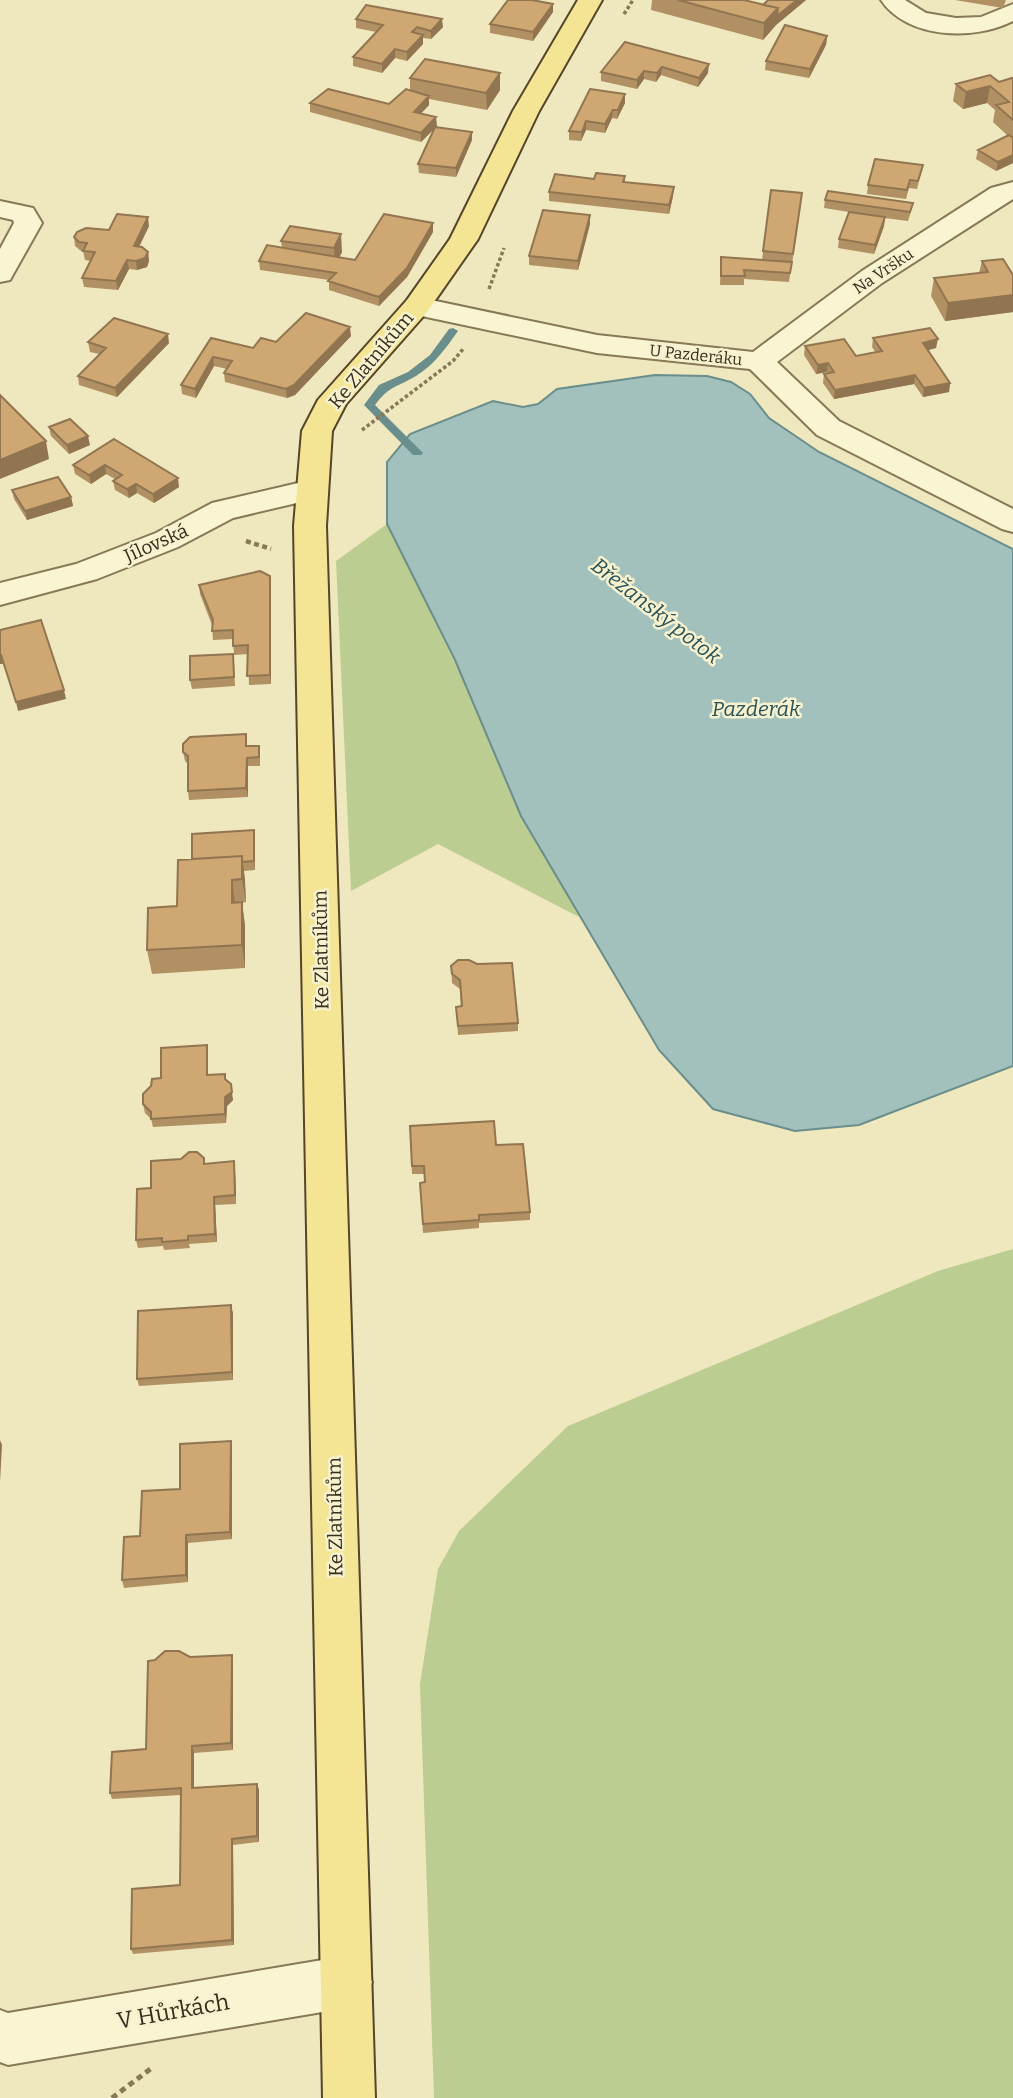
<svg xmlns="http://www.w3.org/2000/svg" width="1013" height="2098" font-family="Bitter,serif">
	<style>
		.green { fill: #bccd92 }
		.water { fill: #a2c0bc; stroke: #698e8b; stroke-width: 2 }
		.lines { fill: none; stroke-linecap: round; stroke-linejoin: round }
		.stream { fill: #698e8b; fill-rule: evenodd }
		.minor-casing { stroke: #877856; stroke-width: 4 }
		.major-casing { stroke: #54452b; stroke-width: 4 }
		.path-far2 { stroke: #877856; stroke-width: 3.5; stroke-dasharray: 3.5 2.5; stroke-linecap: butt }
		.path-far1 { stroke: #877856; stroke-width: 4.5; stroke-dasharray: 5 3.5; stroke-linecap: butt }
		.path { stroke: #877856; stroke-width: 5; stroke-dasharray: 6 4.5; stroke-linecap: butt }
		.minor { fill: #f9f4d1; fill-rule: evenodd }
		.major { fill: #f4e594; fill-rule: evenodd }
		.wall { fill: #b19063 }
		.shaded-wall { fill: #907550 }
		.building { fill: #cea773; stroke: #907550; stroke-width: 2 }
		.labels { text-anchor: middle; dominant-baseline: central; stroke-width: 5; stroke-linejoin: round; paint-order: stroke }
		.far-street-label { font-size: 16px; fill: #362d1c; stroke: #f6f1ce }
		.street-label { font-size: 19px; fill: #362d1c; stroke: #f6f1ce }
		.water-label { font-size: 21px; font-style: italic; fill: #2a5256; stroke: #f6f1ce }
		.near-street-label { font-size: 23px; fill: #362d1c; stroke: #f6f1ce }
	</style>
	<rect width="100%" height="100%" fill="#efe8be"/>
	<path class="green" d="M387,524L579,917L438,844L351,891L336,561Z
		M1013,1249V2098H434L420,1684L438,1569L459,1531L568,1426L938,1271Z"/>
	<path class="water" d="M655,375L707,376L731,382L750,394L769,418L819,452L1013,549V1066L859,1125L795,1131L713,1109L659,1050L521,816L455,660L387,524V462L410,434L493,401L523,407L538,404L557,389Z"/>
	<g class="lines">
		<path class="stream" d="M453,328L458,331C446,348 434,365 416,376C396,388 390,385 375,405L423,453L421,455H413L364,405L379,385L408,372L430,355L449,329Z"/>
		<g class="minor-casing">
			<path id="minor" d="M881,0H905L926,13L956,18L981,17L1013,4V21C974,41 907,39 881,0Z
				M1013,182V199L882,283L777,362L839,421L1013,509V532L1002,529L817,435L750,369L597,353L417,315L407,312L403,306L407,300L417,297L597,335L753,352L862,271L991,188Z
				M0,201L33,208L42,223L10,280L0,282V249L14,223L13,220L0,217Z
				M311,480L322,483L326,490L322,497L233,518L178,547L97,579L0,605V583L76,564L156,533L212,503Z
				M346,1956L364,1964L372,1982L364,2000L346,2008L8,2065L0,2062V2010L8,2013Z"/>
		</g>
		<g class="major-casing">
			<path id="major" d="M578,0H602L539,111L478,239L427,312L346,404L332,431L326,526L375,2098H323L294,526L302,431L318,400L407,300L450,239L513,111Z"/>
		</g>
		<path class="path-far2" d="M624,14L633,0
			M489,289L504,248
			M362,430L453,361L464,348"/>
		<path class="path-far1" d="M246,541L271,549"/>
		<path class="path" d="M112,2098L153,2067"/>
		<use href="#minor" class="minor"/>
		<use href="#major" class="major"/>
	</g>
	<path class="wall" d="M652,0H744L763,5L768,0H806L776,25L763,40L651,10Z
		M955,0H1006L1003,8Z
		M553,12L533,41L490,33V24Z
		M356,19L443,27L431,39L423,38V44L407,61L395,58L382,73L353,66V57L376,32L356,28Z
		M827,36L826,45L809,78L765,70L766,61Z
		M625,42L708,73L698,87L661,75L656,82L644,79L637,89L601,81V72Z
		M500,73V90L487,110L429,99V105L421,113L437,126L435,127L472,140L456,177L419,173L418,164L434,129L421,142L310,112V103L389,104L410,90V78Z
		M1013,79V163L996,171L976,159L978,150L1008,136L993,122L995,110L987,103L963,109L953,101L956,84L999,82Z
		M590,89L625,103L617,119L612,118L605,133L586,130L581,141L569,140V131Z
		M923,165L917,189L909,188L906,199L867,194L868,185Z
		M625,176V182L674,187L673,196L669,214L549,201V192L594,179Z
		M771,190L802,193L789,282L744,279V285H720L721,257L762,260Z
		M825,200L911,212L908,221L885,218L884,226L874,254L838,248L839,239L849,212L824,208Z
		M590,215V224L578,270L529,265V256Z
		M433,223V232L407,277L379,306L329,290V280L260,270L259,261L282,248L281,241L290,226L342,252L339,258L355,260Z
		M149,226L139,247L148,252L149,261L147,267L137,270L129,269L118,290L84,287L82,278L91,261L85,260L83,251H81L75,246L74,237L109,230Z
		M982,261L1013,275V312L945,321L931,296L934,278L979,273Z
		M351,336L295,395L287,398L225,382L224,373L227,369L214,366L196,398L182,394L181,385L211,338L253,348L276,342Z
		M873,338L936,348L928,350L950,383L949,392L923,397L914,384L834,399L823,383L824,374L828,373L827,372L816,374L804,355L805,346L856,356L876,353L872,347Z
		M88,342L169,343L117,397L79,385L78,376L99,354L90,352Z
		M49,427L90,445L69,454L51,436Z
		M114,439L179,487L154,503L137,493L129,498L115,490L113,481L115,479L106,474L91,484L75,474L73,465Z
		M12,490L71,497L73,506L27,520L14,499Z
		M199,585H271V684L249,685L248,654L234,655L233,639L213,640L212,625L200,594Z
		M234,663L235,686L192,689L190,680Z
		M247,746H259L260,755V766H248V797L189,800L188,791V764L185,761L183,752Z
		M254,830L255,870L244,871L246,902L242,903L245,926V968L152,974L147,950L177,906L192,859Z
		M451,966L518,1023V1031L458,1035L456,1007H461L460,989L452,983Z
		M207,1045L208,1053V1075L226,1080L233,1100L227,1106L226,1123L153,1127L151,1119L145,1113L143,1104L161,1078Z
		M410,1126L496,1145L530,1212V1220L479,1223V1228L423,1233L420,1183L425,1182V1174H412Z
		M204,1158L205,1164L234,1161L235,1170L236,1204L215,1205L217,1242L189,1244L190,1248L164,1250L163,1246L138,1248L136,1240L151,1188Z
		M233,1313V1380L139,1386L137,1379Z
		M231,1441L232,1449V1539L188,1543V1582L124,1588L122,1580L140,1536L180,1489Z
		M232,1655L233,1661V1750L194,1753V1788L257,1784L259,1790V1842L233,1845L234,1945L133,1954L131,1949L180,1885L181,1795L112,1799L110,1793L146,1749L190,1657Z"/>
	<path class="shaded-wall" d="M797,0H806L776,25L777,16Z
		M553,4V12L533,41V32Z
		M778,8L776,25L763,40L764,23Z
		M442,19L443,27L431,39V31Z
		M423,35V44L407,61V52Z
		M827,36L826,45L809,78L810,69Z
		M395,49V58L382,73V64Z
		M709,64L708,73L698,87L699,78Z
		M662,67L661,75L656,82L657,73Z
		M644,71V79L637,89V80Z
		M500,73V90L487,110L486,93Z
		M990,86L987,103L963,109L966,92Z
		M625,94V103L617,119L618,110Z
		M429,96V105L414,121V112Z
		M613,110L612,118L605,133V124Z
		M436,117L437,126L421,142V133Z
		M586,121V130L581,141L582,132Z
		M472,132V140L456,177V168Z
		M1013,155V163L996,171L998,162Z
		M674,187L673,196L669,214V205Z
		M802,193L800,210L791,271L793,254Z
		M590,215V224L578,270V261Z
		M148,217L149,226L135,255L134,246Z
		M885,217L884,226L874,254L875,245Z
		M433,223V232L407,277L379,306V297Z
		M341,234L342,252L335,266L334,248Z
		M148,252L149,261L147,267L137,270L136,261Z
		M127,260L129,269L118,290L116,281Z
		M1013,295V312L945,321L948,303Z
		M350,327L351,336L295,395L287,398L286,389Z
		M168,334L169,343L117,397L115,388Z
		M938,339L936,348L921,352L923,343Z
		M213,357L214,366L196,398L195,389Z
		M828,363L827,372L816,374L818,365Z
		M915,375L914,384L834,399L835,390Z
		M950,383L949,392L923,397L924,388Z
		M88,436L90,445L69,454L67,445Z
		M46,441L49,459L0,479V460Z
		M105,465L106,474L91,484L89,475Z
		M178,478L179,487L154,503L153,494Z
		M136,484L137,493L129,498L127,489Z
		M71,497L73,506L27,520L25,511Z
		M270,576L271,585V684L270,675Z
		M0,655H1L3,664H0Z
		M64,690L66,699L18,711L16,702Z
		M247,758L248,766V797L246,788Z
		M254,830L255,839V870L254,861Z
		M242,856L245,880L246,902L242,879Z
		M232,880L235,903H232Z
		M242,902L245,926V968L242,945Z
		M207,1045L208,1053V1084L207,1075Z
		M231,1084L233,1100L227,1106L226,1123L225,1114V1097Z
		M234,1161L235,1170L236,1204L235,1195Z
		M214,1197L215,1205L217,1242L215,1234Z
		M231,1305L233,1313V1380L232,1372Z
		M0,1440L2,1445L0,1482Z
		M231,1441L232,1449V1539L230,1532Z
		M186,1535L188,1543V1582L186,1575Z
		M232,1655L233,1661V1750L231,1743Z
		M192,1746L194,1753V1794L192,1788Z
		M257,1784L259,1790V1842L257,1836Z
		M232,1839L233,1845L234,1945L232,1940Z"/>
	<path class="building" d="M508,0H532L553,4L533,32L490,24Z
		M678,0H744L778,8L764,23Z
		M768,0H797L777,16L778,8L763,5Z
		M366,5L442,19L431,31L417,27L412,32L423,35L407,52L395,49L382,64L353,57L383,25L356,19Z
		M785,25L827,36L810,69L766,61Z
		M625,42L709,64L699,78L662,67L657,73L644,71L637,80L601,72Z
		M425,59L500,73L486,93L410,78Z
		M990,75L999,82L1012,78L1013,79V120L996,105L1009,102L990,86L966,92L956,84Z
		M328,89L389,104L406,89L429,96L414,112L436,117L421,133L310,103Z
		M590,89L625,94L618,110H613L605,124L586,121L582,132L569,131Z
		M435,127L472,132L456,168L418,164Z
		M1009,135L1013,138V155L998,162L978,150Z
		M875,159L923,165L918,181L910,180L907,190L868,185Z
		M596,173L625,176L623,182L674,187L669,205L549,192L555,174L594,179Z
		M771,190L802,193L793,254L763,251Z
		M828,191L913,203L910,212L825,200Z
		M543,210L590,215L578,261L529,256Z
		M849,212L885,217L875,245L839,239Z
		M117,214L148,217L134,246L142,247L148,252L145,258L136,261L127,260L116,281L82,278L95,252L83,251L87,243L79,242L74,237L77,232L86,228L109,230Z
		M384,214L433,223L407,268L379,297L328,281L336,273L259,261L267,245L355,260Z
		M290,226L341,234L334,248L281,241Z
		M721,257L792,262L790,273L744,270L745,276H721Z
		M1003,259L1013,275V295L948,303L934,278L988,272L982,261Z
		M306,313L350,327L294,385L286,389L224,373L232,361L213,357L195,389L181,385L211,338L253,348L261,338L276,342Z
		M114,318L168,334L115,388L78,376L106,348L88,342Z
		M930,328L938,339L923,343L950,383L924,388L915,375L835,390L824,374L834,372L828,363L818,365L805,346L844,339L856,356L882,351L873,338Z
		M0,395L46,441L0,460Z
		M70,419L88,436L67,445L49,427Z
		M114,439L178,478L153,494L136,484L127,489L113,481L122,475L105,465L89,475L73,465Z
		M58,477L71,497L25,511L12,490Z
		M260,571L270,576V675L247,676L248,645L233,646V630L212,631L213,620L199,585Z
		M41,620L64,690L16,702L1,655H0V630Z
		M233,654L234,677L190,680V656Z
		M246,734V746H259V757L247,758L246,788L188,791V756L183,752V744L190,737Z
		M254,830V861L242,862V856L192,859V834Z
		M242,856V879L232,880V903L242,902V945L147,950L148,908L177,906L178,860Z
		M458,960H469L477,964L512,963L518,1023L458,1026L456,1007L462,1006L460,980L452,974L451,966Z
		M207,1045V1075L225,1074V1079L231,1084L232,1092L225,1097V1114L151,1119V1112L143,1104V1094L151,1086L152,1079L161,1078V1048Z
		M494,1121L496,1145L523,1144L530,1212L479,1215V1220L423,1224L420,1183L425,1182L424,1166H412L410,1126Z
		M189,1152H197L204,1158V1164L234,1161L235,1195L214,1197L215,1234L188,1236V1240L162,1242V1238L136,1240L137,1189L151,1188V1161L181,1159Z
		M231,1305L232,1372L137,1379L138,1311Z
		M231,1441L230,1532L186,1535V1575L122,1580L124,1537L140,1536L142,1491L180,1489V1444Z
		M165,1651H179L190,1657L232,1655L231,1743L192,1746V1788L257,1784V1836L232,1839V1940L131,1949L132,1889L180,1885L181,1788L110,1793L112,1752L146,1749L148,1661L155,1660Z"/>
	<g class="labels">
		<g class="far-street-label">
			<text transform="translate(883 271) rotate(-34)">Na Vršku</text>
			<text transform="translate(696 355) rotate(6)">U Pazderáku</text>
		</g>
		<g class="street-label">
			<text transform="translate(371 360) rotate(-50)">Ke Zlatníkům</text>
			<text transform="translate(156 543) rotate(-24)">Jílovská</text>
			<text transform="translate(321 950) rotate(-91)">Ke Zlatníkům</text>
			<text transform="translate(335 1517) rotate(-91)">Ke Zlatníkům</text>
		</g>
		<g class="water-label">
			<text transform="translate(656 611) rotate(38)">Břežanský potok</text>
			<text x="756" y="709">Pazderák</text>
		</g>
		<g class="near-street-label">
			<text transform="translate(173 2011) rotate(-10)">V Hůrkách</text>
		</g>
	</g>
</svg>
